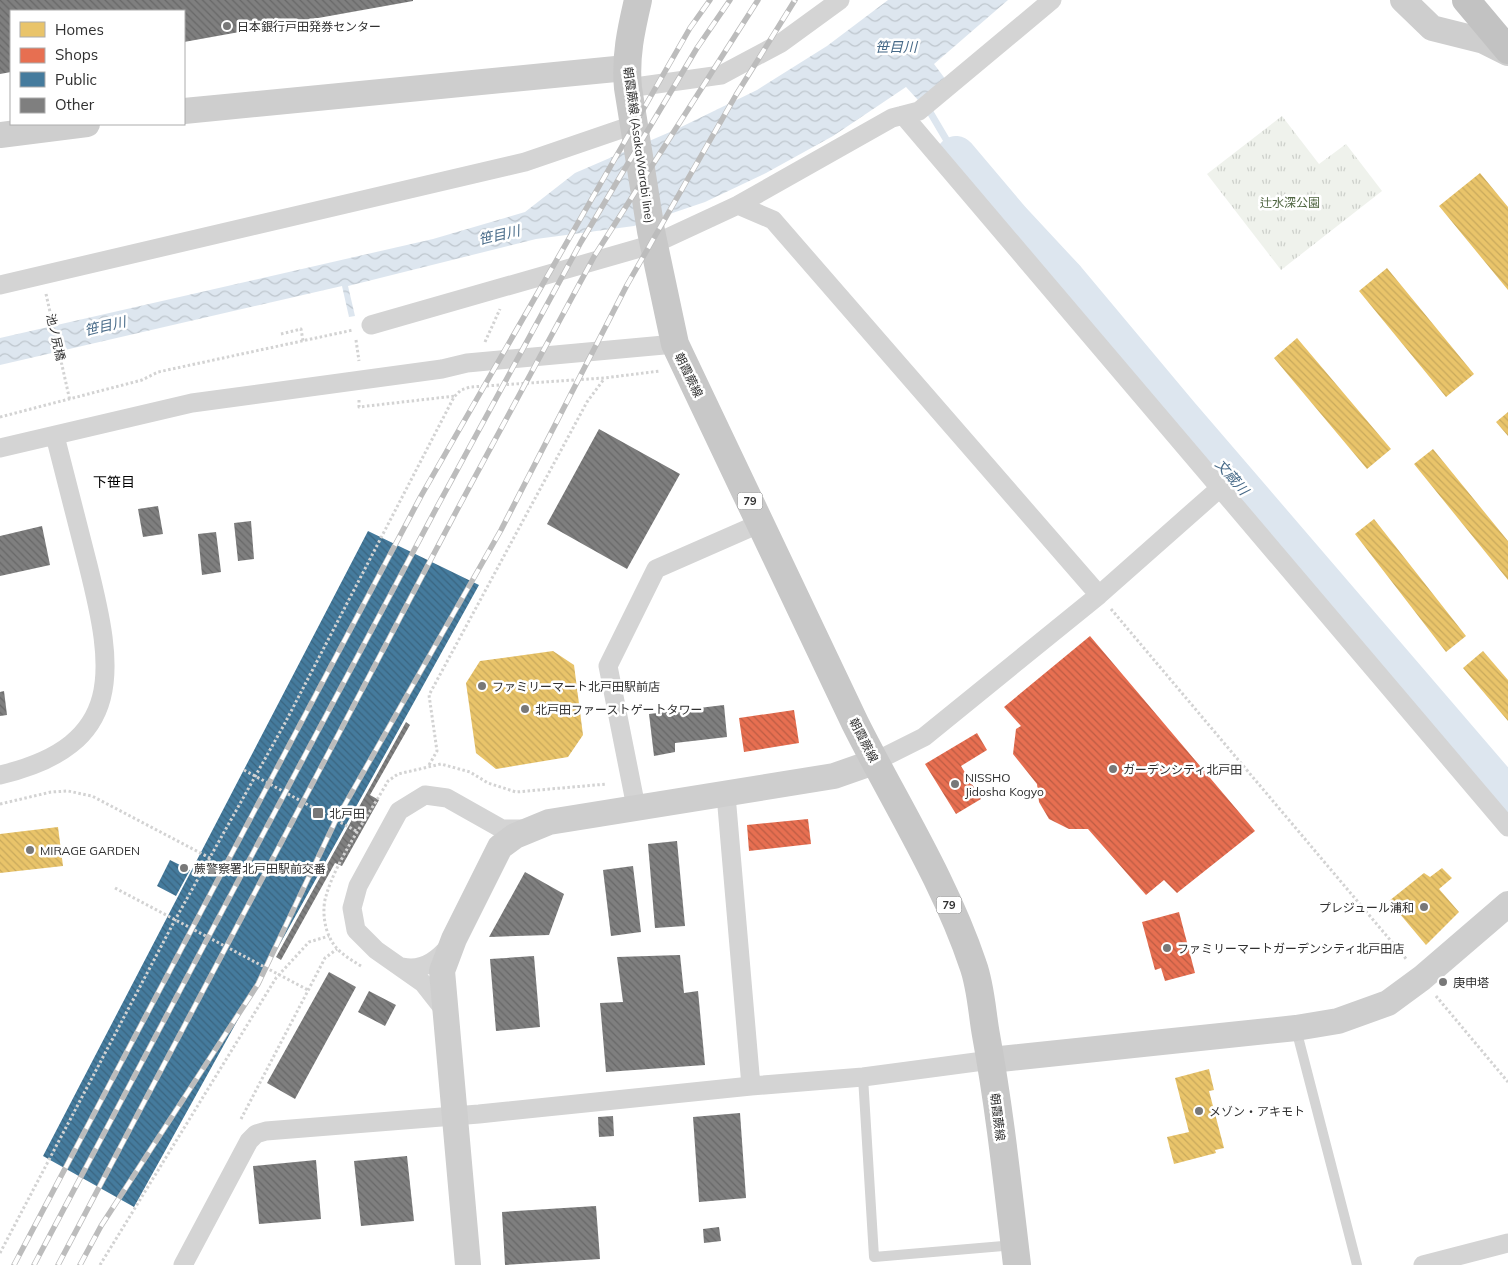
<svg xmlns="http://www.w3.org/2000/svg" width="1508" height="1265" font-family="Mulish,'Noto Sans JP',sans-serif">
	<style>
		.park { fill: url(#park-tufts) }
		.water { fill: url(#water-waves) }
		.homes { fill: url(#homes-back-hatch) }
		.shops { fill: url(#shops-back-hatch) }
		.public { fill: url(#public-back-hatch) }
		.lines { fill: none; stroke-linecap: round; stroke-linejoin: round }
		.stream { stroke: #dde6ef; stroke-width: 7 }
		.river { stroke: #dde6ef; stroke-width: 40 }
		.building { fill: url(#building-back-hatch) }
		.path { stroke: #d3d3d3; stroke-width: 3; stroke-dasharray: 2.5 2.5; stroke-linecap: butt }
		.lane { stroke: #d4d4d4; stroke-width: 10 }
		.street { stroke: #d4d4d4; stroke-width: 19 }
		.secondary { stroke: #cecece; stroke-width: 26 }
		.primary { stroke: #c8c8c8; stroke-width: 28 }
		.highway { stroke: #c2c2c2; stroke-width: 28 }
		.rail-casing { stroke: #bcbcbc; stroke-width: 5.5 }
		.rail { stroke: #fff; stroke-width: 4; stroke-dasharray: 11; stroke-linecap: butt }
		.poi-dot { fill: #787878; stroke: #fff; stroke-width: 2 }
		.labels { text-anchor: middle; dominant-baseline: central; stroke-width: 5; stroke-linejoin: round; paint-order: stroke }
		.shield { fill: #fff; stroke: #6e6e6e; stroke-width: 1 }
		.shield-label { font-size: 11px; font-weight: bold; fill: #303030 }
		.poi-label { font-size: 12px; fill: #303030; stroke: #fff; text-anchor: start }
		.street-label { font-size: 12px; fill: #303030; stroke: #fff }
		.park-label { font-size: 12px; fill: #506642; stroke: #fff }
		.water-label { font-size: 14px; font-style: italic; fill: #476a88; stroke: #fff }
		.neighbourhood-label { font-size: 14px; fill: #000; stroke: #fff }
	</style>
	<defs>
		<pattern id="park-tufts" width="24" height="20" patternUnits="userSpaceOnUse" patternTransform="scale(1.25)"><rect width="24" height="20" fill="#eff2ec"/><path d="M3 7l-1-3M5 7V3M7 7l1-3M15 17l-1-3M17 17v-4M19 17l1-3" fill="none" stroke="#cdd0cb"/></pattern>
		<pattern id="water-waves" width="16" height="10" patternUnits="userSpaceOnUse" patternTransform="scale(1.25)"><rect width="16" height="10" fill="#dde6ef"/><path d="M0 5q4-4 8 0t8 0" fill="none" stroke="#bec6cd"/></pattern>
		<pattern id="homes-back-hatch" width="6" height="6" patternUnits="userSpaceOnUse" patternTransform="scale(1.25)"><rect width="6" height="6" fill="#e9c46a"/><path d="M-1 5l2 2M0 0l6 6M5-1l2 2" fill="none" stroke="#c8a95c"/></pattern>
		<pattern id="shops-back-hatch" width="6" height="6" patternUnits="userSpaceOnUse" patternTransform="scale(1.25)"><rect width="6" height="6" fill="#e76f51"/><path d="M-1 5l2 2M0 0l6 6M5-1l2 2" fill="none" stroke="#bc5c44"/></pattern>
		<pattern id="public-back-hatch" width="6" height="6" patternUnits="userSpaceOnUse" patternTransform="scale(1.25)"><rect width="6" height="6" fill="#457b9d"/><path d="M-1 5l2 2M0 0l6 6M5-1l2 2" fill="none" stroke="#3a6580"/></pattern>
		<pattern id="building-back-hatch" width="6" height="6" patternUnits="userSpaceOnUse" patternTransform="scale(1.25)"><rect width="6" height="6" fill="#7f7f7f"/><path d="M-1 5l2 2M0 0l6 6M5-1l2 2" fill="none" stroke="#686868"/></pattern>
	</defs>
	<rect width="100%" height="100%" fill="#fff"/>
	<path class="park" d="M1282,116L1319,164L1346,144L1382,191L1281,270L1207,174Z"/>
	<path class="water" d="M888,0H1008L934,64L946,80L918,100L906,87L833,136L766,173L705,202L634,226L536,239L348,286L355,316L349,317L342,286L0,365V338L433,239L525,212L575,173L677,129L757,90L827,46Z"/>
	<path class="homes" d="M1480,173L1508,207V290L1439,206Z
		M1387,268L1474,374L1446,397L1359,291Z
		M1297,338L1391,449L1367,469L1274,358Z
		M1508,412V436L1496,422Z
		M1433,449L1508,541V580L1414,464Z
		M1374,519L1466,636L1446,652L1355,534Z
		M553,651L574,665L583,735L568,757L496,769L476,753L466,683L480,661Z
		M1483,651L1508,680V721L1463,668Z
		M58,827L63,866L0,873V834Z
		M1442,868L1452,878L1439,889L1459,912L1426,945L1389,901L1424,873L1430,877Z
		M1209,1069L1214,1090L1209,1091L1224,1148L1215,1150L1216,1153L1174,1164L1167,1137L1189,1132L1175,1078Z"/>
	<path class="shops" d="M1090,636L1255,831L1177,893L1164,880L1146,895L1088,829H1069L1049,819L1039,802L1037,784L1013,754L1016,729L1021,726L1004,707Z
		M794,710L799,743L744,752L739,718Z
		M977,733L987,750L961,766L981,799L956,814L925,764Z
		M808,819L811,844L749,851L747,825Z
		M1179,912L1195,973L1165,981L1161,968L1155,970L1142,922Z"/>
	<path class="public" d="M368,531L479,585L134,1207L43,1156Z
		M170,860L190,870L176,896L157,886Z"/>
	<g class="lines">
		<path class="stream" d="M927,107L956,156"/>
		<path class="river" d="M956,156L1011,221L1066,280L1179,415L1508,798"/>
	</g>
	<path class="building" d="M0,0H413V1L184,42V11H11V72L0,74Z
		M599,429L680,474L627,569L547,524Z
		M158,506L163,534L143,537L138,509Z
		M251,521L254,559L238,561L234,523Z
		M42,526L50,565L0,576V536Z
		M216,532L221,572L202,575L198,534Z
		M4,691L7,715L0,716V692Z
		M724,705L727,737L675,743V752L654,756L649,714Z
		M406,722L410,725L370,795L379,800L342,866L335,863L281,960L276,957Z
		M677,841L685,926L655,928L648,844Z
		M633,866L641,932L611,936L603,870Z
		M525,872L564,894L549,935L489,937Z
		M680,955L684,993L698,991L705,1065L606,1072L600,1003L623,1002L617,957Z
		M534,956L540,1027L496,1031L490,959Z
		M329,972L356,987L295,1099L267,1083Z
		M369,991L396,1005L385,1026L358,1012Z
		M740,1113L746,1198L699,1202L693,1117Z
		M613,1116L614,1136L599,1137L598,1117Z
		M407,1156L414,1221L361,1226L354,1161Z
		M316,1160L321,1219L259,1224L253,1166Z
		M596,1206L600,1259L505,1265L502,1212Z
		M719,1227L721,1241L704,1243L703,1229Z"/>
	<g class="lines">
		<path class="path" d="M46,294L70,401
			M281,334L301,329L303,341
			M356,340L359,361
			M485,342L500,309
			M359,400V407L455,396
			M0,417L142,380L158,372L353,330
			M1111,609L1407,960
			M429,765L437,751L429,695L587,402L604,379
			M244,770L358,832
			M0,804L51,792L68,791L92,796L210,858
			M115,888L308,990
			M361,966C348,958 336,951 330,938C324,927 322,908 326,896C336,860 369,815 388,781L398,774L441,764L470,772L488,783L516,792L607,784
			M1436,996L1508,1082
			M241,1119L325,958L337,949
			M0,1253L175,920L285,723L454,397L461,390L470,387L604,378L660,371
			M100,1265L276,978L309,942L329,936"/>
		<path class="lane" d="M1296,1029L1357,1265
			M863,1077L874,1257L1015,1245"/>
		<path class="street" d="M628,88L721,75L781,43L840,0
			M738,205L773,220L1099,595
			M0,285L525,162L636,124
			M371,325L654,244L738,205L892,118L919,111L1052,0
			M0,448L192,403L442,369L467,363L675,344
			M1220,488L1508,827
			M874,762L924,737L1099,595L1220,488L903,115
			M0,775C127,745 114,669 88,565C77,522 66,479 55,436
			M726,795L751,1086
			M636,807L608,666L656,569L761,523
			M402,967C422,972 438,960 450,945
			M445,1011L423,983L376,950L356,930L352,908L358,886L399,811L425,795L447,798L502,829H528
			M183,1265L249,1141L256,1134L266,1131L479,1114L751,1086L863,1077L991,1060
			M1423,1265L1508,1243"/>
		<path class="secondary" d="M1403,0L1432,28L1484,41L1508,53
			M184,111L626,68
			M0,135L87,124
			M991,1060L1296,1028L1338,1021L1388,1003L1422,978L1508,904
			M468,1265L442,971L454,939L500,847L515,836L549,822L834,776L874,762"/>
		<path class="primary" d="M638,0C631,30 625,57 628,88L651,231L675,344L855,723C895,803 944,879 973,965C981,987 982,1013 986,1035C1000,1111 1008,1189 1017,1265"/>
		<path class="highway" d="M1466,0L1508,50"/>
		<g class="rail-casing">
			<path id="rail" d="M14,1265L421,496L690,28L710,0
				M34,1265L437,507L581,242L697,48L730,0
				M58,1265L457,510L595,255L758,0
				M80,1265L101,1226L258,984L335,822L501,530L627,285L736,95L795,0"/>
		</g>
		<use href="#rail" class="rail"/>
	</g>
	<g class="poi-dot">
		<circle cx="227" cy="26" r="5"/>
		<circle cx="482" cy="686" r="5"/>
		<circle cx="525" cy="709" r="5"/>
		<circle cx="1113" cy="769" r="5"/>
		<circle cx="955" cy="784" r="5"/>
		<rect x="312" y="807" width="12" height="12" rx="2.5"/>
		<circle cx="30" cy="850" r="5"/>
		<circle cx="184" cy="868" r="5"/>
		<circle cx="1424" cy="907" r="5"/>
		<circle cx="1167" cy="948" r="5"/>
		<circle cx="1443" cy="982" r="5"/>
		<circle cx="1199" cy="1111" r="5"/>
	</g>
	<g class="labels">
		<g class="shield">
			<rect x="737.5" y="492.5" width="25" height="17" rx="4"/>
			<rect x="936.5" y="896.5" width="25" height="17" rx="4"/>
		</g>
		<g class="shield-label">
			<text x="750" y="501">79</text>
			<text x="949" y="905">79</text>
		</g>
		<g class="poi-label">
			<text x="237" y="26">日本銀行戸田発券センター</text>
			<text x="492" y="686">ファミリーマート北戸田駅前店</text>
			<text x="535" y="709">北戸田ファーストゲートタワー</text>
			<text x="1123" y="769">ガーデンシティ北戸田</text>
			<text x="965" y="777">NISSHO<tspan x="965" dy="14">Jidosha Kogyo</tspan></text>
			<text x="329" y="813">北戸田</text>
			<text x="40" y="850">MIRAGE GARDEN</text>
			<text x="194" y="868">蕨警察署北戸田駅前交番</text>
			<text x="1414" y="907" text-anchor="end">プレジュール浦和</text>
			<text x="1177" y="948">ファミリーマートガーデンシティ北戸田店</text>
			<text x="1453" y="982">庚申塔</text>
			<text x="1209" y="1111">メゾン・アキモト</text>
		</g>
		<g class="street-label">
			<text transform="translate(639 145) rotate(82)">朝霞蕨線 (AsakaWarabi line)</text>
			<text transform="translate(56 337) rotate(77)">池ノ尻橋</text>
			<text transform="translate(689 375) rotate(64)">朝霞蕨線</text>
			<text transform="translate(864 740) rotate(63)">朝霞蕨線</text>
			<text transform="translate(998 1117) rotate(83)">朝霞蕨線</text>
		</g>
		<g class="park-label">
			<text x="1290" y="202">辻水深公園</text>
		</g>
		<g class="water-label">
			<text x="896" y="47">笹目川</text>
			<text transform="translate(499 235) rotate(-13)">笹目川</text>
			<text transform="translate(105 326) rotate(-13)">笹目川</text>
			<text transform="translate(1232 477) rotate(49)">文蔵川</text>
		</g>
		<g class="neighbourhood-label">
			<text x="114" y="482">下笹目</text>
		</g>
	</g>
	<rect x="10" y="10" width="175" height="115" fill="#ffffff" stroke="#acacac"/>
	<rect x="20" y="22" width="25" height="15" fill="#e9c46a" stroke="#acacac"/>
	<text x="55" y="35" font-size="15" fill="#303030">Homes</text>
	<rect x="20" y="48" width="25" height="15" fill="#e76f51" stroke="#acacac"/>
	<text x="55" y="60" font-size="15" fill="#303030">Shops</text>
	<rect x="20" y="72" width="25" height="15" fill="#457b9d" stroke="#acacac"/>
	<text x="55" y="85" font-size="15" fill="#303030">Public</text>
	<rect x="20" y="98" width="25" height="15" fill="#7f7f7f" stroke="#acacac"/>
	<text x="55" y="110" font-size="15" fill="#303030">Other</text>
</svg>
